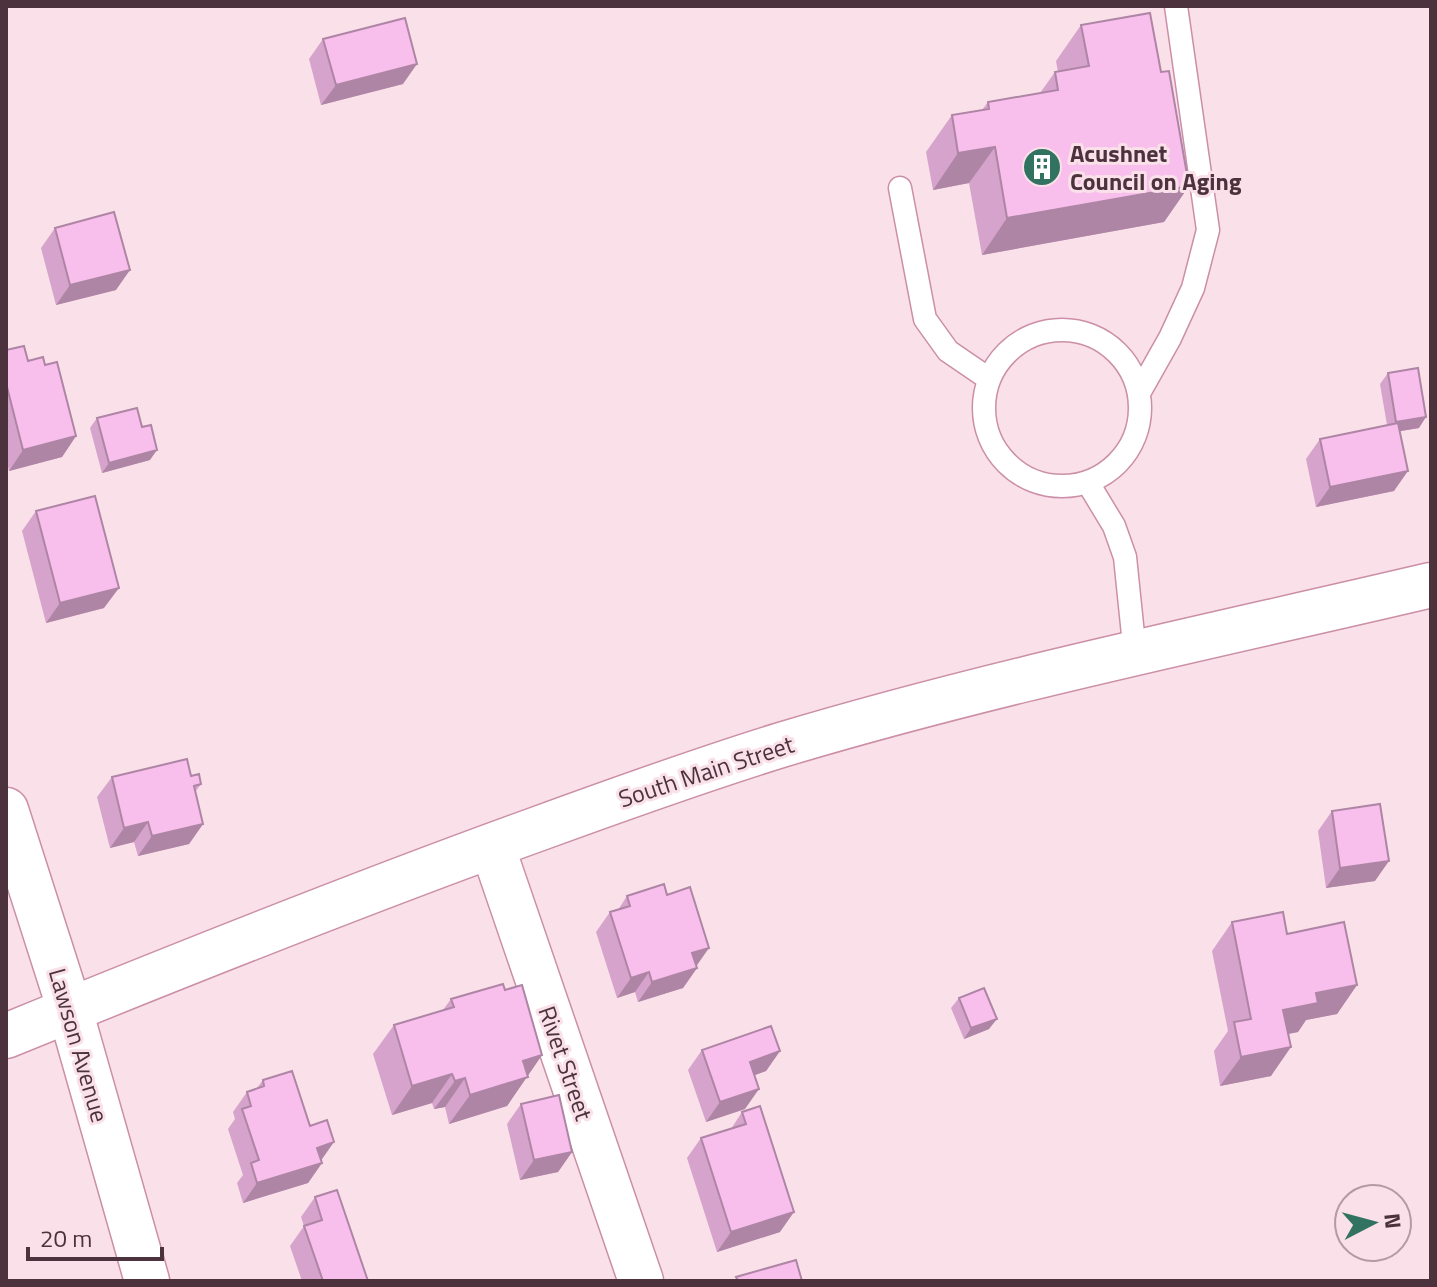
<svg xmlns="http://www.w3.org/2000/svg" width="1437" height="1287" font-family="'Titillium Web',sans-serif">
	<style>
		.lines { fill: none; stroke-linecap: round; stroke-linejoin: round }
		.service-casing { stroke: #cb8fa7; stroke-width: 25 }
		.minor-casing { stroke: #cb8fa7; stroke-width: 47 }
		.secondary-casing { stroke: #cb8fa7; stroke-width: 47 }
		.service { stroke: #fff; stroke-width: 22 }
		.minor { stroke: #fff; stroke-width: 44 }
		.secondary { stroke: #fff; stroke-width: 44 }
		.wall { fill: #d5a3cb }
		.shaded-wall { fill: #ae85a5 }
		.building { fill: #f8beec; stroke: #ae85a5; stroke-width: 2 }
		.labels { text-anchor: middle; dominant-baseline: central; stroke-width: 6; stroke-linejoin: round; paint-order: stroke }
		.poi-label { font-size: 24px; font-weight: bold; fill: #4b323c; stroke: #fae0e9; text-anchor: start }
		.street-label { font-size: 24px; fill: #4b323c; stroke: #fae0e9 }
	</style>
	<rect width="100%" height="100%" fill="#fae0e9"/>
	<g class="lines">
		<g class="service-casing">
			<path id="service" d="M900,188L925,319L948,351L989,379
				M984 408a78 78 0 1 1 156 0a78 78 0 1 1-156 0Z
				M1139,393L1170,338L1193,288L1208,230L1176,6
				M1088,483L1114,526L1125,557L1135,654"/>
		</g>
		<g class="minor-casing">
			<path id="minor" d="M6,810L70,1010L147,1281
				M492,846L641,1281"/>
		</g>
		<g class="secondary-casing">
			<path id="secondary" d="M6,1036C180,965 355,895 532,831C614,801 697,771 781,745C994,681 1214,636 1431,585"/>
		</g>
		<use href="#service" class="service"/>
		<use href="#minor" class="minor"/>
		<use href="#secondary" class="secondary"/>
	</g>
	<path class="wall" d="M1081,25L1161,72L1189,186L1164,222L982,255L969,183L933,190L926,152L952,115L982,110L988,102L1040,93L1055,72H1058L1056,61Z
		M323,39L403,84L321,105L309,59Z
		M55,228L116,290L56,305L41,248Z
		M6,350L28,361L45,365L76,436L62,457L9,471L6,457Z
		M1388,373L1419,428L1400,431L1394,491L1316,507L1306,459L1320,439L1387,425L1380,384Z
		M97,418L150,460L102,473L90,428Z
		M36,511L104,608L46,623L22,531Z
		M191,776L201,784L195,792L203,824L189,844L138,856L134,842L110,848L97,797L112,777Z
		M1332,811L1375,881L1326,888L1318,831Z
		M667,895L697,968L683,988L638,1002L635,992L617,998L596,932L610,912L618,910L627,896Z
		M1232,922L1287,934L1357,985L1337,1014L1306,1020L1298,1032L1288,1034L1271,1076L1220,1086L1214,1051L1228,1031L1212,951Z
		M959,998L989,1029L964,1039L951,1008Z
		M451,999L542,1055L507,1106L449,1124L445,1107L434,1109L432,1103L392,1115L373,1054L394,1025L443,1010Z
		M702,1050L780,1051L766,1071L754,1075L745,1109L706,1122L688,1070Z
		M263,1080L322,1163L308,1183L243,1203L237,1183L243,1175L228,1129L235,1119L233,1112L247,1092L257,1088Z
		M521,1104L572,1152L558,1172L520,1180L507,1124Z
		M742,1112L780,1232L717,1252L687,1158L701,1138L731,1129Z
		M315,1197L368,1281H302L290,1246L304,1226L301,1217Z"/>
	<path class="shaded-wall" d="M417,64L403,84L321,105L336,85Z
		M995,147L969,183L933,190L958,153Z
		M1189,186L1164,222L982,255L1007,218Z
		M130,270L116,290L56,305L70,285Z
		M1426,417L1419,428L1389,433L1396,422Z
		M76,436L62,457L9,471L23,450Z
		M157,450L150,460L102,473L109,463Z
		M1408,471L1394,491L1316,507L1330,487Z
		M119,588L104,608L46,623L60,603Z
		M148,822L134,842L110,848L124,828Z
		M203,824L189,844L138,856L152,836Z
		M1389,861L1375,881L1326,888L1340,868Z
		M709,948L695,968L692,953Z
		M697,968L683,988L638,1002L652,982Z
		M649,972L635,992L617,998L631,978Z
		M1357,985L1337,1014L1306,1020L1298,1032L1263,1039L1283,1010L1316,993Z
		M997,1019L989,1029L964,1039L971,1028Z
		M1291,1047L1271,1076L1220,1086L1241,1057Z
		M780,1051L766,1071L736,1082L750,1062Z
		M542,1055L507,1106L449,1124L470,1095L523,1061Z
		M452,1074L432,1103L392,1115L412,1086Z
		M465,1078L445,1107L434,1109L455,1081Z
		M759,1089L745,1109L706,1122L720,1102Z
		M334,1142L320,1162L317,1148Z
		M572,1152L558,1172L520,1180L534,1160Z
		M322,1163L308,1183L243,1203L257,1183Z
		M794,1212L780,1232L717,1252L731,1232Z"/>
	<path class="building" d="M1150,13L1161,72L1169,71L1189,186L1007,218L995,147L958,153L952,115L989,109L988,102L1058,90L1055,72L1089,66L1081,25Z
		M405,18L417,64L336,85L323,39Z
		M114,212L130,270L70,285L55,228Z
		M24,346L28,361L43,357L45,365L57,362L76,436L23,450L6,383V350Z
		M1418,368L1426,417L1396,422L1388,373Z
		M137,408L142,427L151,425L157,450L109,463L97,418Z
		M1398,423L1408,471L1330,487L1320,439Z
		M95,496L119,588L60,603L36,511Z
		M187,759L191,776L199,774L201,784L194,786L203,824L152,836L148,822L124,828L112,777Z
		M1380,804L1389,861L1340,868L1332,811Z
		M664,884L667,895L690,887L709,948L692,953L697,968L652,982L649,972L631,978L610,912L630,906L627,896Z
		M1283,912L1287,934L1344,922L1357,985L1316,993L1318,1003L1283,1010L1291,1047L1241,1057L1234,1022L1251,1019L1232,922Z
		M503,984L505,990L522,985L542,1055L523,1061L528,1077L470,1095L465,1078L455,1081L452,1074L412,1086L394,1025L454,1007L451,999Z
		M984,988L997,1019L971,1028L959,998Z
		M771,1026L780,1051L750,1062L759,1089L720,1102L702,1050Z
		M292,1071L310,1126L327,1120L334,1142L317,1148L322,1163L257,1183L251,1163L259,1160L242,1109L251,1106L247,1092L264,1086L263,1080Z
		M559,1095L572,1152L534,1160L521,1104Z
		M760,1106L794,1212L731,1232L701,1138L746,1124L742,1112Z
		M337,1190L368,1281H323L304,1226L322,1220L315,1197Z
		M796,1260L802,1281H738L736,1277Z"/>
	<defs>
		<g id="building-disc" transform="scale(2)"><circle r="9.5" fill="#327261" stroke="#fae0e9"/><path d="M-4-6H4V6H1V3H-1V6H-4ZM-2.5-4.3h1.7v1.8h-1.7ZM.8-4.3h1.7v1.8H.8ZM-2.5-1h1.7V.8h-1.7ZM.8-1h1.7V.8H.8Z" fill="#fff"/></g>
	</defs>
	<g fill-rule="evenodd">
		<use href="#building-disc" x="1042" y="167"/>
	</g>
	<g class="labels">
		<g class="poi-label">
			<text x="1070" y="153">Acushnet<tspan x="1070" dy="28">Council on Aging</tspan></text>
		</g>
		<g class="street-label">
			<text transform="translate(706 771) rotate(-18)">South Main Street</text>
			<text transform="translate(79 1045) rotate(74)">Lawson Avenue</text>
			<text transform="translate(566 1063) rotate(71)">Rivet Street</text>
		</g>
	</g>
	<rect width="1437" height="1287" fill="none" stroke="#4b323c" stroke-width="16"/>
	<g transform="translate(1373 1223) rotate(84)"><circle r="38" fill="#fae0e9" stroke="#b49aa4" stroke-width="2"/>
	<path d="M0-6L14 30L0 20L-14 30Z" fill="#327261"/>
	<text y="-12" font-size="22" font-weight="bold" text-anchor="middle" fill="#4b323c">N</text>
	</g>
	<path d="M28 1247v12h134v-12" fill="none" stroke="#4b323c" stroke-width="4"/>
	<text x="40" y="1247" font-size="24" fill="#4b323c" stroke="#fae0e9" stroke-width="6" paint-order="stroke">20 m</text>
</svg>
